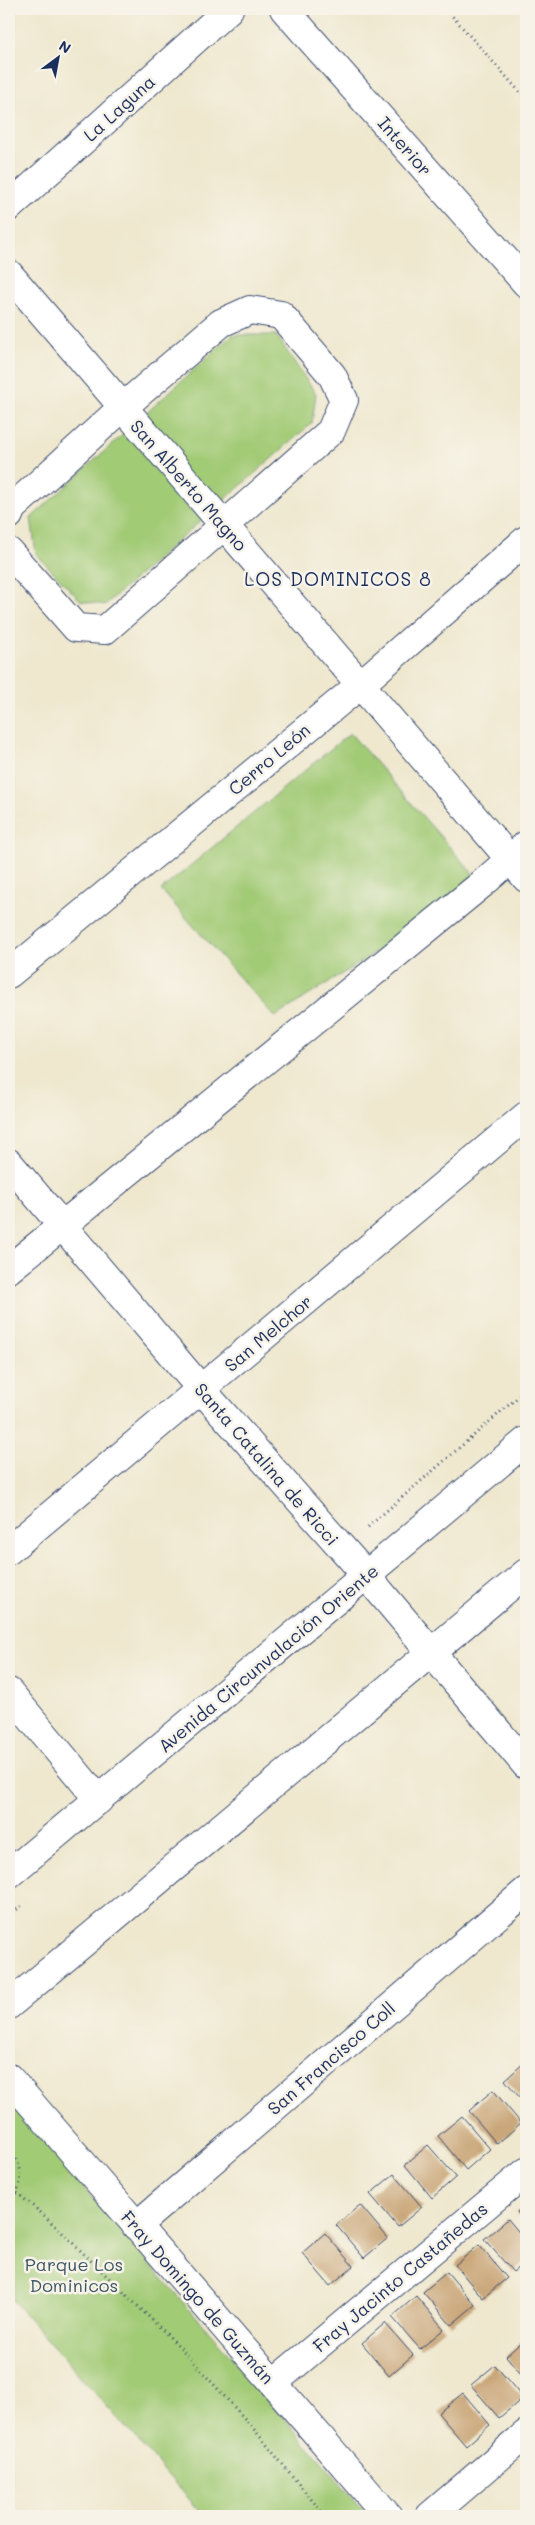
<svg xmlns="http://www.w3.org/2000/svg" width="535" height="2525" font-family="Mali,sans-serif">
	<style>
		.green { fill: #a2cb76; stroke: #5e7d6a }
		.building { fill: #caa77a }
		.lines { fill: none; stroke-linecap: round; stroke-linejoin: round }
		.minor-casing { stroke: #3b4b6f; stroke-width: 30 }
		.path { stroke: #3b4b6f; stroke-width: 3; stroke-dasharray: 1 4; stroke-linecap: butt }
		.minor { stroke: #fff; stroke-width: 28 }
		.labels { text-anchor: middle; dominant-baseline: central; stroke-width: 5; stroke-linejoin: round; paint-order: stroke }
		.street-label { font-size: 18px; fill: #1b2f5e; stroke: #f7f3e8 }
		.park-label { font-size: 18px; fill: #3d5664; stroke: #f7f3e8 }
		.neighbourhood-label { font-size: 19px; letter-spacing: 1px; fill: #1b2f5e; stroke: #f7f3e8 }
	</style>
	<rect width="100%" height="100%" fill="#f7f3e8"/>
	<filter id="ink" filterUnits="userSpaceOnUse"><feTurbulence type="fractalNoise" baseFrequency=".02" numOctaves="2"/><feDisplacementMap in="SourceGraphic" scale="10" xChannelSelector="R" yChannelSelector="G"/><feConvolveMatrix kernelMatrix="1 2 1 2 8 2 1 2 1" color-interpolation-filters="sRGB"/></filter>
	<filter id="wash" filterUnits="userSpaceOnUse"><feTurbulence type="fractalNoise" baseFrequency=".0096" numOctaves="4" result="noise"/><feDisplacementMap in="SourceGraphic" scale="20" xChannelSelector="R" yChannelSelector="G"/><feGaussianBlur stdDeviation="1.12" result="paint"/><feColorMatrix in="noise" values="0 0 0 0 0 0 0 0 0 0 0 0 0 0 0 0 0 1.4 0 .05"/><feComposite in="paint" operator="in"/></filter>
	<g filter="url(#wash)">
		<rect width="100%" height="100%" fill="#efe8cf"/>
		<path class="green" d="M232,335H276L316,394L312,423L105,605L81,601L36,554L31,518Z
			M350,733L482,884L275,1017L161,890Z
			M9,2102L369,2516H204L9,2296Z"/>
		<g id="blocks">
			<path class="building" d="M526,2061V2105L505,2080Z
				M493,2090L521,2123L497,2144L469,2111Z
				M462,2116L490,2149L466,2170L438,2136Z
				M428,2145L456,2177L432,2198L405,2165Z
				M394,2174L422,2207L398,2227L370,2194Z
				M526,2204V2224L517,2212Z
				M360,2205L388,2238L364,2258L336,2225Z
				M508,2219L526,2241V2261L513,2272L484,2239Z
				M325,2233L353,2266L330,2286L302,2253Z
				M479,2245L507,2278L483,2298L455,2265Z
				M447,2272L475,2305L451,2325L423,2292Z
				M416,2296L444,2329L420,2349L392,2317Z
				M385,2323L413,2355L389,2376L362,2343Z
				M526,2338V2380L506,2356Z
				M495,2365L523,2398L499,2418L471,2385Z
				M463,2393L490,2425L466,2446L438,2413Z"/>
		</g>
	</g>
	<g filter="url(#ink)">
		<use href="#blocks" fill-opacity="0" stroke="#3b4b6f" stroke-width="1"/>
		<g class="lines">
			<g class="minor-casing">
				<path id="minor" d="M284,9L526,283
					M9,207L229,9
					M9,274L526,878
					M9,515L12,508L123,407L221,323L250,310L281,315L332,375L344,400L331,431L105,630L76,628L9,552
					M9,974L360,685L526,540
					M9,1163L201,1389L366,1575L526,1765
					M9,1269L482,884L526,845
					M9,1550L526,1116
					M9,1692L99,1800
					M9,1874L526,1441
					M9,2005L526,1573
					M9,2078L388,2516
					M136,2226L526,1891
					M273,2383L526,2172
					M430,2516L526,2434"/>
			</g>
			<path class="path" d="M446,9L526,99
				M368,1527L526,1390
				M9,1916L22,1905
				M9,2152C26,2165 23,2188 9,2202
				M17,2193L46,2217L181,2348L253,2428L325,2516"/>
			<use href="#minor" class="minor"/>
		</g>
	</g>
	<g class="labels">
		<g class="street-label">
			<text transform="translate(119 108) rotate(-42)">La Laguna</text>
			<text transform="translate(405 146) rotate(49)">Interior</text>
			<text transform="translate(189 485) rotate(49)">San Alberto Magno</text>
			<text transform="translate(269 759) rotate(-40)">Cerro León</text>
			<text transform="translate(268 1333) rotate(-40)">San Melchor</text>
			<text transform="translate(267 1464) rotate(49)">Santa Catalina de Ricci</text>
			<text transform="translate(268 1658) rotate(-40)">Avenida Circunvalación Oriente</text>
			<text transform="translate(331 2058) rotate(-41)">San Francisco Coll</text>
			<text transform="translate(400 2277) rotate(-40)">Fray Jacinto Castañedas</text>
			<text transform="translate(198 2297) rotate(49)">Fray Domingo de Guzmán</text>
		</g>
		<g class="park-label">
			<text x="74" y="2264">Parque Los<tspan x="74" dy="21">Dominicos</tspan></text>
		</g>
		<g class="neighbourhood-label">
			<text x="338" y="578">LOS DOMINICOS 8</text>
		</g>
	</g>
	<rect width="535" height="2525" fill="none" stroke="#f7f3e8" stroke-width="30"/>
	<g transform="translate(58 58) rotate(32)" stroke="#f7f3e8" stroke-width="4" paint-order="stroke">
	<path d="M0-4L9 19L0 12L-9 19Z" fill="#1b2f5e"/>
	<text y="-8" font-size="14" font-weight="bold" text-anchor="middle" fill="#1b2f5e">N</text>
	</g>
</svg>
